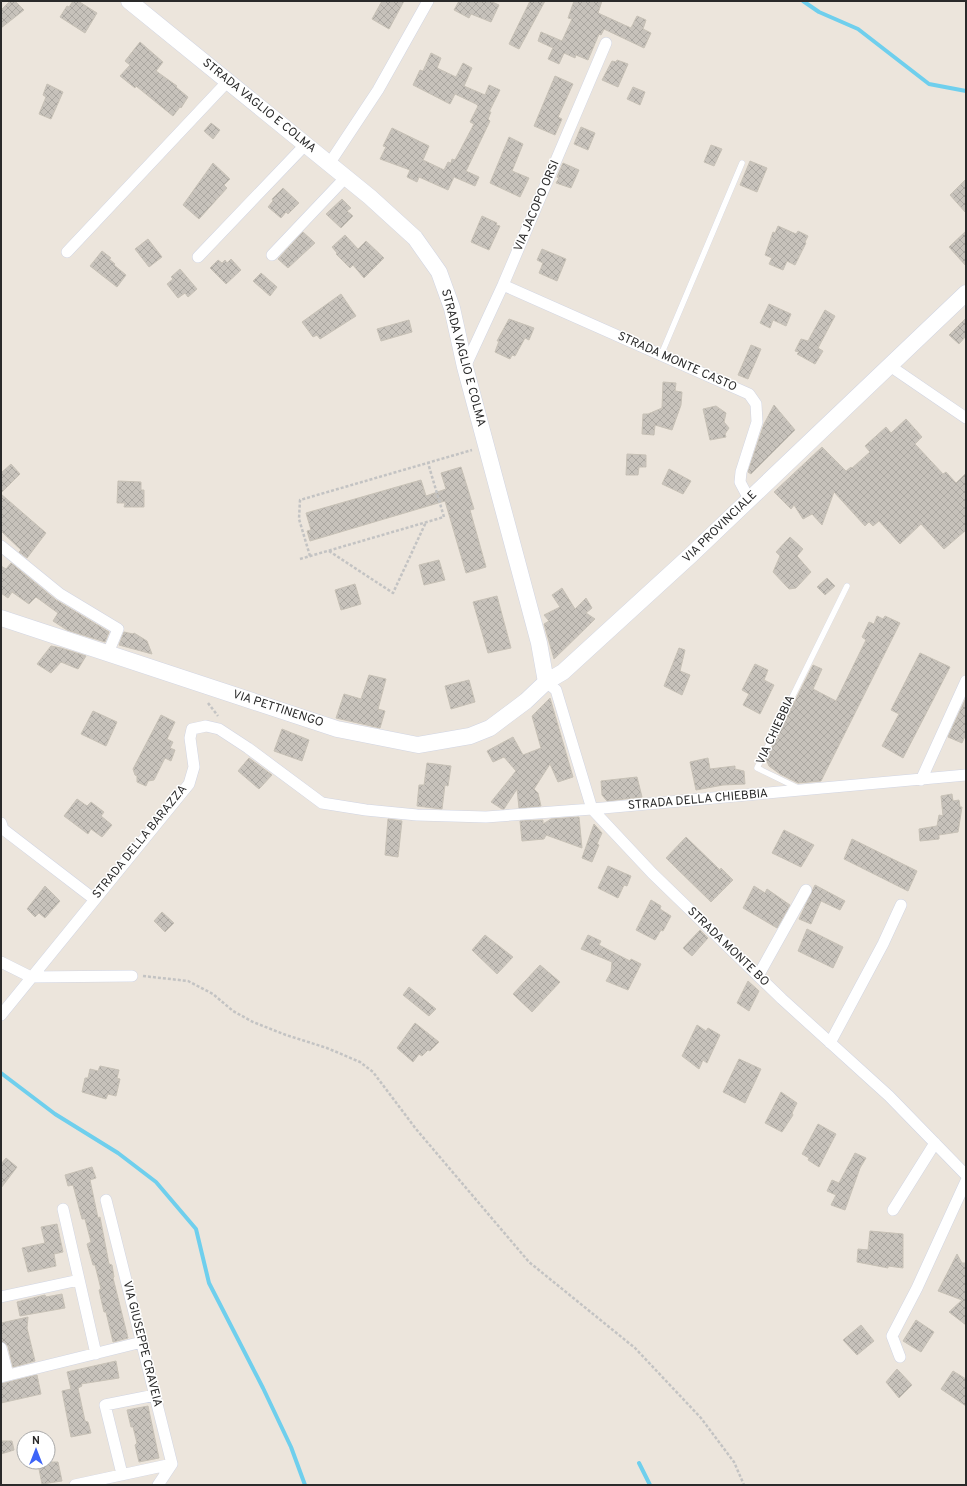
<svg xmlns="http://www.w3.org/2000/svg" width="967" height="1486" font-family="Overpass,sans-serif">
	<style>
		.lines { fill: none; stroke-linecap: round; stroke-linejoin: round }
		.stream { stroke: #6fcfed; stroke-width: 4 }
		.building { fill: url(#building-cross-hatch); stroke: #c7c1b6 }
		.lane-casing { stroke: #d1d5e3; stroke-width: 6 }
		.street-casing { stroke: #d1d5e3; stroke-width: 12 }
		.secondary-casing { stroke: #d1d5e3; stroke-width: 17 }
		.path { stroke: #c3c3c3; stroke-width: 2.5; stroke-dasharray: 3 2; stroke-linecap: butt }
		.lane { stroke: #fff; stroke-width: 5.5 }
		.street { stroke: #fff; stroke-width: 11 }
		.secondary { stroke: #fff; stroke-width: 16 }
		.labels { text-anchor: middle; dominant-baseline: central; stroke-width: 3; stroke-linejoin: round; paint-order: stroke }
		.street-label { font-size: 12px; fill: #2a2a2a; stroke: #fff }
	</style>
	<defs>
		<pattern id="building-cross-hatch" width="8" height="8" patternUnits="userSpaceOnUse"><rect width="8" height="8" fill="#c7c2bb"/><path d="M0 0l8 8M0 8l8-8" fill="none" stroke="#aba7a1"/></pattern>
	</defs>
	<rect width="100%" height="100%" fill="#ece5dc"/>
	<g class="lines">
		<path class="stream" d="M803,1L819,12L858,29L929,84L966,91
			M1,1073L55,1114L118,1153L156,1182L196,1229L209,1283L263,1388L291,1447L305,1485
			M639,1463L650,1485"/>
	</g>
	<path class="building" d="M10,1H15L24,10L1,28V10Z
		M73,1H78L97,13L85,33L60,17L67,6L69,7Z
		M382,1H404L389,29L372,19Z
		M459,1H490L499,5L491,22L471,14L469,18L454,10Z
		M530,1H545L519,49L509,44Z
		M574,1H602L598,13L631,28L637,16L646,20L643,29L651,33L644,48L604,29L601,35L599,34L588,60L576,55L575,58L564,53L559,64L548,59L553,48L538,41L541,32L562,41L572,19L568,18Z
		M140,42L163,62L156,71L177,86L176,87L188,97L181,108L180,107L173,116L136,86L135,88L120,76L130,65L125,61Z
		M431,53L441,58L437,68L456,77L463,63L472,68L464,86L485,95L489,85L500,90L489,112H491L488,119L490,121L466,171L479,177L475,186L454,177L448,190L419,177L417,182L407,177L410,170L380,159L386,147L383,146L392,128L429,146L423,160L444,170L448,162L451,163L452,159L455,160L474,124L470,122L478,106L476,104L455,94L450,104L413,85L420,70L423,71Z
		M617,60L628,64L618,87L602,80L612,61L616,62Z
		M555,76L573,84L558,117L562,119L555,135L534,126Z
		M47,84L63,92L51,119L39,114L46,97L43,95Z
		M633,87L645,92L640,105L627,99Z
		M211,123L220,130L213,139L204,131Z
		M581,127L595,133L588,150L574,144Z
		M509,137L523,144L512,171L529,178L520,197L490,183Z
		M711,145L722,149L714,166L704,162Z
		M750,161L767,168L757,192L740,185Z
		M213,163L230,179L224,185L227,188L199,219L183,205Z
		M563,163L579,170L571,188L556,183L559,178L557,177Z
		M966,179V213L950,195Z
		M283,188L299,203L288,214L286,212L281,218L268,207L273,201L272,199Z
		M342,199L351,208L347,211L353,216L341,228L326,214Z
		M482,216L497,223L496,225L500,226L489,250L471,242Z
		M778,226L796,234L798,231L808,236L805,242L806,243L795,265L787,261L783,270L769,264L772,258L765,255L773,232L775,233Z
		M966,231V266L949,247Z
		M303,232L315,243L288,268L278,259Z
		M345,235L358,249L366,241L384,258L364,278L353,265L350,268L336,254L337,253L332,247Z
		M148,239L162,257L149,267L135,249Z
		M542,249L566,259L557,281L539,273L543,263L537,260Z
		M102,251L111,258L109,259L115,264L114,265L126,275L117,287L90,266Z
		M231,259L241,270L226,284L210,268L218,260L222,263L225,260L227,263Z
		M180,269L197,289L188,297L185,293L178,298L167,284L173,279L171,277Z
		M261,273L277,287L270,296L253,281Z
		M341,294L356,316L320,339L317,335L313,337L302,322Z
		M769,304L791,314L786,326L773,320L770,328L760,323Z
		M825,310L835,316L818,348L823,351L815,364L797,354L799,352L795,351L801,339L808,341Z
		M966,318V336L959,344L949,335Z
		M509,319L534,328L529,340L525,338L515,356L512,355L510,359L495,352L499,341H497Z
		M409,320L412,332L381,341L377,329Z
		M751,345L761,349L748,379L738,375Z
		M663,382L676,383L675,391L682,392L681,405L672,430L655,425L654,435L642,434L643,414H648L662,408Z
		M774,405L795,430L751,474L748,472L764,424Z
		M716,406L726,413L724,422L729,428L725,434L726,437L710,440L703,409Z
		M906,419L922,437L915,444L943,474L946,472L956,483L966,473V530L944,549L921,524L900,544L879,521L873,526L869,522L865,526L834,492L822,525L812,514L803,519L794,505L791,509L774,492L822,447L846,471L851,467L852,468L870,452L865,446L886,427L891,433Z
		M627,454L646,455V467H639L638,475H626Z
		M11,464L20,474L1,493V473Z
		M461,467L474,509L470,510L486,567L466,573L445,501L310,541L307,531L311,530L306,513L421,480L426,496L446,489L441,473Z
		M669,469L691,481L683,494L662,484Z
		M118,481L141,482V490H144V507H124L125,503H117Z
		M1,494L46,533L27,558L19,552L21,550L1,531Z
		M790,537L803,549L797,556L811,572L796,588L789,589L773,572L780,556L776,552Z
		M439,560L445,580L424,585L419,565Z
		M11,563L56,600L109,632L105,642L67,630L53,621L58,613L36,597L29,604L12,592L8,598L1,593V566L6,569Z
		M827,578L835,586L825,595L817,587Z
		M355,584L361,604L341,610L335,590Z
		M562,588L575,609L586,598L592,608L586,613L595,619L554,659L544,624L549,621L544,615L560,607L552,595Z
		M497,596L511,648L488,653L473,602Z
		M877,616L883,619L885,616L900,623L821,781L798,783L780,774L769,766L766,759L813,665L822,669L813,689L836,701L866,640L862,637L869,622L874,624Z
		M124,632L133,634L134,633L147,641L152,654L119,645Z
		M51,646L61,648L86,656L78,669L61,662L51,673L37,664Z
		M679,648L685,650L680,671L690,675L682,695L664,686Z
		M920,653L950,667L903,758L882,746L899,714L891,710Z
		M755,664L768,670L764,680L774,685L760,714L743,705L749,694L742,690Z
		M369,675L386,679L378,709L385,711L380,728L336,718L344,694L361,699Z
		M469,680L475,702L451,709L445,686Z
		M550,698L573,777L558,782L550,764L534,789L538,793L541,806L519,808L517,789L504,809H502L491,802L516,771L504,757L493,762L487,751L513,737L523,755L541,748L532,716Z
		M966,698V734L962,743L948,737Z
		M93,711L117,722L106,746L81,734Z
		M161,715L175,722L167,739L173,742L170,748L175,750L171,761L165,758L154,780L148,781L146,786L137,782V776L135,775L133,769Z
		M282,729L309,740L302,761L274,751Z
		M249,758L272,775L259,789L238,771Z
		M708,758L710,769L735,766V769L744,771L745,784L723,785L696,790L690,762Z
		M427,763L451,766L448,786L445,785L442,809L417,806L419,785H424Z
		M637,777L642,797L607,801L602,795L601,781Z
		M952,794L953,801L959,800L960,807H962L958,832L939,835V839L920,841L919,829L937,826L939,815L943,816L941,796Z
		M77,799L87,806L91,802L104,812L101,816L112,825L102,837L91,829L88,834L64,816Z
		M579,817L582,848L546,835L544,839L522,841L520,821L543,820V824L551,819Z
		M388,819L402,821L398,857L385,855Z
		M594,824L602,833L597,844L599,845L592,862L582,858Z
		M784,830L814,845L801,867L772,853Z
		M686,837L720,870L721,868L733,880L711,902L666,858Z
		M852,839L917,871L908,891L844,859Z
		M608,866L631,876L627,886L624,885L618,898L598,888Z
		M815,885L845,901L840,910L821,901L811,924L799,919Z
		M45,886L60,901L45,918L39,913L35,917L27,909Z
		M754,886L765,893L767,889L790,905L777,928L743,908Z
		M651,900L661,906L660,909L671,916L663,931L661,930L655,940L636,930Z
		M162,912L174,923L165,932L154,921Z
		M807,929L843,947L833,968L798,951Z
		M700,930L708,938L692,956L683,948Z
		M485,935L513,957L497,974L472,950Z
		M588,935L601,941L599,945L630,961L631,959L641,964L628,990L606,981L611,972L612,962L581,949Z
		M540,965L560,982L532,1012L513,994Z
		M748,981L759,991L749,1011L737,1003Z
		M409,987L436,1009L429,1016L403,995Z
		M415,1023L439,1042L430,1051L428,1050L422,1056L419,1054L413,1062L397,1048Z
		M697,1025L706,1031L708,1028L720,1035L707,1063L703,1060L699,1069L682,1056Z
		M739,1059L761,1069L745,1103L723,1092Z
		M100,1066L119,1070L117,1078L120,1079L116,1096L108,1094L106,1099L82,1092L85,1078H88L90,1069L98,1071Z
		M781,1092L797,1103L792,1113L793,1115L782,1132L765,1123Z
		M818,1124L836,1134L819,1167L808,1160L809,1158L802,1154Z
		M855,1153L866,1158L860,1168L845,1210L831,1205L836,1195L827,1191L832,1180L839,1183Z
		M6,1158L17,1167L1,1188V1164Z
		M92,1167L96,1178L90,1180L98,1218L100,1217L109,1264L112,1265L114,1277L113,1278L128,1338L113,1342L106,1312H104L99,1290L101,1289L95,1265H93L87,1244L91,1242L85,1219H82L73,1185L68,1186L65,1175Z
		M57,1224L63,1252L54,1254L56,1266L28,1272L22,1248L45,1243L41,1227Z
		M870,1231L903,1234V1268L888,1266V1268L857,1262L858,1249L868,1250Z
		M957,1254L962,1263H966V1325L949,1312L962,1300L938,1291Z
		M62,1294L65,1308L20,1316L17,1302L45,1295L46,1297Z
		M28,1317L27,1328L35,1361L13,1367L8,1346L1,1341V1323Z
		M916,1320L934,1332L921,1352L903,1341Z
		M861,1325L874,1341L857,1355L843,1340Z
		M116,1361L119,1378L81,1384L82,1386L78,1388L85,1421L88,1422L91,1433L71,1437L62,1391L71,1389L67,1372Z
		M897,1369L912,1385L899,1398L886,1382Z
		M953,1371L966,1379V1406L941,1389Z
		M37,1375L41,1394L1,1403V1384Z
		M148,1406L159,1458L139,1462L135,1445L137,1443L133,1427H131L127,1410Z
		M1,1441H12L14,1450L1,1454Z
		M41,1462H58L62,1481L42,1484L38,1464H41Z"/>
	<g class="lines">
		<g class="lane-casing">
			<path id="lane" d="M661,355L742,163
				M798,788L757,768L847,586"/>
		</g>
		<g class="street-casing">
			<path id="street" d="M329,164L378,90L428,1
				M67,252L228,81
				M272,255L346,177
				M198,257L306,144
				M503,285L749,394L756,404L757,422L741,472L740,482L749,499
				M890,366L966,418
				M465,367L503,285L606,43
				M1,546L60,594L118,629L108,653
				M546,682L556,690L592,809L652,873L782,999L889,1096L966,1175
				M921,780L966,681
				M1,823L3,829L94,899
				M1,962L31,977
				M758,976L806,890
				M31,977L132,976
				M1,1015L189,784L194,767L190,738L192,729L206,726L219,729L248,748L322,803L366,810L417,815L486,817L592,809L966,775
				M830,1043L883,944L901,905
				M106,1200L172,1464L158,1485
				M63,1209L96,1354
				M893,1210L935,1143
				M1,1297L79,1280
				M1,1348L8,1375
				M900,1357L892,1336L917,1288L966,1181
				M1,1377L142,1342
				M122,1474L105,1405L155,1395
				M75,1485L172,1464"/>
		</g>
		<g class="secondary-casing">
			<path id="secondary" d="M129,1L370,197L415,238L439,272L452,308L465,367L539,643L546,682
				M1,618L337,729L418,745L470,736L490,728L526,701L546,682L563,672L691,555L966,293"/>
		</g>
		<path class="path" d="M329,551L393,593L426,522
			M310,556L299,519L300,500L472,450
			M300,559L444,517L428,463
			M208,703L218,716
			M143,976L188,981L213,994L233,1011L253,1022L286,1035L327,1048L360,1062L373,1072L416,1129L529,1262L635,1348L701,1418L734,1462L744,1485"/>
		<use href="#lane" class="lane"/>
		<use href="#street" class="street"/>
		<use href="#secondary" class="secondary"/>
	</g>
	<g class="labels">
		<g class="street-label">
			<text transform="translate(259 106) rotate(39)">STRADA VAGLIO E COLMA</text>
			<text transform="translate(537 206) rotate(-67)">VIA JACOPO ORSI</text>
			<text transform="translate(463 358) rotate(75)">STRADA VAGLIO E COLMA</text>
			<text transform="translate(677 362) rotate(24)">STRADA MONTE CASTO</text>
			<text transform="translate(720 527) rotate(-44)">VIA PROVINCIALE</text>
			<text transform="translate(278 709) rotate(18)">VIA PETTINENGO</text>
			<text transform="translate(776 730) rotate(-65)">VIA CHIEBBIA</text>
			<text transform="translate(698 800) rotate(-5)">STRADA DELLA CHIEBBIA</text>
			<text transform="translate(140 842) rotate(-51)">STRADA DELLA BARAZZA</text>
			<text transform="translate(728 947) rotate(44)">STRADA MONTE BO</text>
			<text transform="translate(142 1344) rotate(76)">VIA GIUSEPPE CRAVEIA</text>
		</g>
	</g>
	<rect width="967" height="1486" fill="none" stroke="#2a2a2a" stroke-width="4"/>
	<g transform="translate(36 1450)"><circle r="19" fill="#ffffff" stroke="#aaaaaa"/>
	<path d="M0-3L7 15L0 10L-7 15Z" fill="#3d64f8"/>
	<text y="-6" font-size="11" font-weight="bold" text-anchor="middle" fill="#2a2a2a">N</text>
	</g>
</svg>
